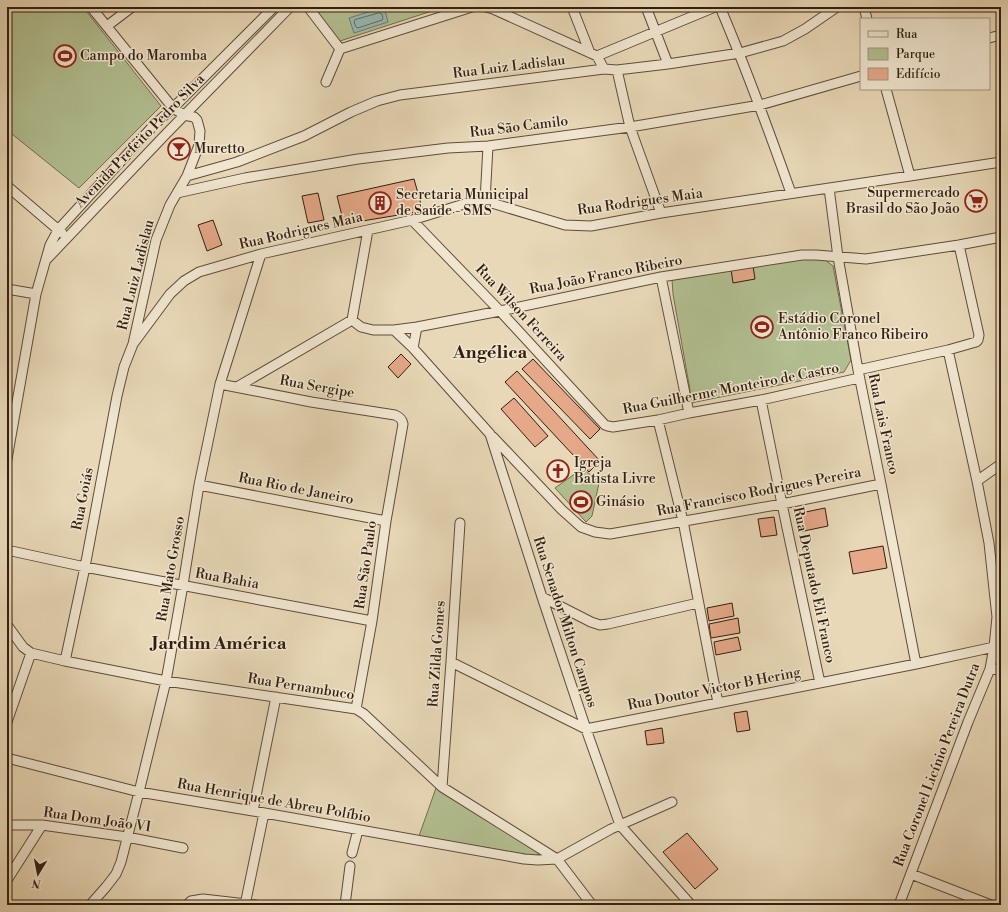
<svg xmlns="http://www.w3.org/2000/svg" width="1008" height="912" font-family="'Libre Bodoni',serif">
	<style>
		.green { fill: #b2bf91; stroke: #726e50 }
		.water { fill: #98b9b5; stroke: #6f7b73 }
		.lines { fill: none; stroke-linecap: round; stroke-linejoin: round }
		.shore { stroke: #656c62; stroke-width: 1 }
		.building { fill: #e5a888; stroke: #321e0f }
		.street-casing { stroke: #604c39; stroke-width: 11 }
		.street { stroke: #f0e6d0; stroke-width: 9 }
		.labels { text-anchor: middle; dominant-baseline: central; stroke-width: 3; stroke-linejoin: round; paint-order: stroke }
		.poi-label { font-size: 14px; fill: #321e0f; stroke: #f0e6d0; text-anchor: start }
		.street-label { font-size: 14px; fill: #321e0f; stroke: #f0e6d0 }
		.district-label { font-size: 18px; font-weight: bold; fill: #321e0f; stroke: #f0e6d0 }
	</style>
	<rect width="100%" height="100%" fill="#e8d8b7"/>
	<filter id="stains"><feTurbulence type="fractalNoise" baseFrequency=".005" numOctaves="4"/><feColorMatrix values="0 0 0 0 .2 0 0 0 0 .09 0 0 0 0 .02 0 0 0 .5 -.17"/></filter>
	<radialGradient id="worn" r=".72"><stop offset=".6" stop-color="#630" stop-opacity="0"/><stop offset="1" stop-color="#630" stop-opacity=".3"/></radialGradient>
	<path class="green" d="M7,7H83L161,106L79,188L7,130Z
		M314,7H444L337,42Z
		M821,257L833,266L851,360L844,372L691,403L690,390L673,294L672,280L797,258Z
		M583,468L599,483L592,516L586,522L555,488Z
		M436,788L538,851L539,854L535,856L419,836Z"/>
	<path class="water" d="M384,7L388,22L354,33L349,18Z"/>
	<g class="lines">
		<path class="shore" d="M379,13L382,14L383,19L382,20L358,28L356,27L354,22L355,20Z"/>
	</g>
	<path class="building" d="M414,179L423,211L344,224L337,196Z
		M318,193L324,220L308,223L302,196Z
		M213,220L222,245L207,251L198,225Z
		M753,266L755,279L733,283L731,269Z
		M401,354L411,364L398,378L388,367Z
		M533,359L600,429L590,439L522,369Z
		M517,371L600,461L589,472L505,382Z
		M514,398L548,436L535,447L501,409Z
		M825,508L828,526L799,532L796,514Z
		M774,517L777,535L761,537L758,519Z
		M883,546L887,568L853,574L849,552Z
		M732,603L734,616L709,621L707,608Z
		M738,618L740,633L711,638L709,624Z
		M738,637L741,650L716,655L714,642Z
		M747,711L750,730L737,732L734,713Z
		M662,728L664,743L647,745L645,731Z
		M687,833L718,869L695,889L663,852Z"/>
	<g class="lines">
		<g class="street-casing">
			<path id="street" d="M308,7L340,49
				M486,7L493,9L597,56L604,69
				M572,7L590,53
				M646,7L668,64
				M720,7C746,68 769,131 791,193
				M864,7L867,19
				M107,26L132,7
				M989,38L1001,35
				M597,56L715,7
				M617,70L630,127L661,213
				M326,82L340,49L472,7
				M886,89L910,176
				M187,176L237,162L304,136L351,112L377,101L400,95L604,69L617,70L668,64L740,53L783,41L805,29L837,7
				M7,186L62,233
				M829,188L838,257L858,370L881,484L916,664
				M177,193L245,178L358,159L448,148L488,146L630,127L760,105L861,76
				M485,201L488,146
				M412,220L500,311L605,425L608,426L613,427L658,420L689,413L761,400L859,378
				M46,260L164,136L290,7
				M661,277L689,413
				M7,289L36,294
				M352,320L368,230
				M394,330L413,348L490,434L542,597L586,729L620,825L691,905
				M133,344L170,294L184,281L199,272L261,254L412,220L474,201H485L565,225L591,226L661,213L910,176L1001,162
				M413,348L417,327
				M858,370L948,350L976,342L978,340L979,335L959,245
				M220,384L311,402L395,415C400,417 402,419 403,424L386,521L372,621L356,709
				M237,387L352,320L361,327L373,330H394L417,327L500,311L661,277L802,255H816L866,259L959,245L1001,237
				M761,400L782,504L820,683
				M658,420L683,521L718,703
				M493,437L562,510L581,527L595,532L610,534L782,504L881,484
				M7,459L36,294L50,245L58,230L154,125L173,108L274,7
				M977,481L1001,464
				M199,485L386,521
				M7,550L85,567L372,621
				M542,597L591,622L600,625L608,624L698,603
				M7,625L23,647L31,653L65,661L166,681L356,709L364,714L442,787L557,859L592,905
				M65,661L85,567L117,396L124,367L133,344L156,240L170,205L187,176L199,145L200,131L197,120L194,117L184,115L173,108L91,7
				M451,662L586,729L916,664L994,647
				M990,669L1001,670
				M7,722L31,653
				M7,758L139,792L253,811L524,859L538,860L557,859L611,829L672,802
				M442,787L451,662L460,523
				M253,811L276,697
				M7,825H42L127,837L183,848
				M352,853L358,830
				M911,874L991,905
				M7,880L42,825
				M90,905L106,887L116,874L121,862L139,792L166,681L183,585L199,485L220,384L261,254
				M187,905L191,901L203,899L256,905
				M245,905L264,813
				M345,905L350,866
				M899,905L968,722L990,669L994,647L997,617L989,543L977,481L948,350"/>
		</g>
		<use href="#street" class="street"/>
	</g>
	<defs>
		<g id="stadium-ring" transform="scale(1.15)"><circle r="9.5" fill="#f0e6d0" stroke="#8f2418" stroke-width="1.5"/><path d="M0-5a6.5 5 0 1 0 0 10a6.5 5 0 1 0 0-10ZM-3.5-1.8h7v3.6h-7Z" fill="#8f2418"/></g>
		<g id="bar-ring" transform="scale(1.15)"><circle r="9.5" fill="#f0e6d0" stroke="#8f2418" stroke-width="1.5"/><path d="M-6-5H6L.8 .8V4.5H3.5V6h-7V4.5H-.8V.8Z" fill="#8f2418"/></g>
		<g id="supermarket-ring" transform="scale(1.15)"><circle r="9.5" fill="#f0e6d0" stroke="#8f2418" stroke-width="1.5"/><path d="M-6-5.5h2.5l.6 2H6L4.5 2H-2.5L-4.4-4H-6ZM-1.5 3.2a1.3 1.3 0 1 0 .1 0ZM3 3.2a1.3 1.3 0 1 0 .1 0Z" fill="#8f2418"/></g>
		<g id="building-ring" transform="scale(1.15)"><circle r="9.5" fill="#f0e6d0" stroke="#8f2418" stroke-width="1.5"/><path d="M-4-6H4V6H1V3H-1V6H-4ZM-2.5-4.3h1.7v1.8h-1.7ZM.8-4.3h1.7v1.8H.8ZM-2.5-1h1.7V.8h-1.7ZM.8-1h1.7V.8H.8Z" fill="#8f2418"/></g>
		<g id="church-ring" transform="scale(1.15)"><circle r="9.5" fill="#f0e6d0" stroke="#8f2418" stroke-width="1.5"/><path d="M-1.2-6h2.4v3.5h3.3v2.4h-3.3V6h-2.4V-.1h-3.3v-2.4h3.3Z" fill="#8f2418"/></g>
	</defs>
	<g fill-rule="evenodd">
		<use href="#stadium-ring" x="65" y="56"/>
		<use href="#bar-ring" x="179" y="149"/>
		<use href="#supermarket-ring" x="976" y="201"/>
		<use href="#building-ring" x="380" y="203"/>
		<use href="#stadium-ring" x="762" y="327"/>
		<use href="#church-ring" x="558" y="471"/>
		<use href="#stadium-ring" x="581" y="502"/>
	</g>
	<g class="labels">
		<g class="poi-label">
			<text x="80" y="56">Campo do Maromba</text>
			<text x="194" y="149">Muretto</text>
			<text x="960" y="193" text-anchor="end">Supermercado<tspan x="960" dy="16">Brasil do São João</tspan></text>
			<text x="396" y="195">Secretaria Municipal<tspan x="396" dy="16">de Saúde - SMS</tspan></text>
			<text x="778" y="319">Estádio Coronel<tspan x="778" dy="16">Antônio Franco Ribeiro</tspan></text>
			<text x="574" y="463">Igreja<tspan x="574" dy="16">Batista Livre</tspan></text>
			<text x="596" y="502">Ginásio</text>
		</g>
		<g class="street-label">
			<text transform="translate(509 67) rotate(-7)">Rua Luiz Ladislau</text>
			<text transform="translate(519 127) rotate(-7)">Rua São Camilo</text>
			<text transform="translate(140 141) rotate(-46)">Avenida Prefeito Pedro Silva</text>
			<text transform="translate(640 202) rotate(-8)">Rua Rodrigues Maia</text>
			<text transform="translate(301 231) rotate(-13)">Rua Rodrigues Maia</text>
			<text transform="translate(136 275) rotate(-76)">Rua Luiz Ladislau</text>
			<text transform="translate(606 275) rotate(-11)">Rua João Franco Ribeiro</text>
			<text transform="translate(521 313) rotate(47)">Rua Wilson Ferreira</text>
			<text transform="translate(317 387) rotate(10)">Rua Sergipe</text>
			<text transform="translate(731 389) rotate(-11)">Rua Guilherme Monteiro de Castro</text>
			<text transform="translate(883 424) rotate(78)">Rua Lais Franco</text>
			<text transform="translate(296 489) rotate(11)">Rua Rio de Janeiro</text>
			<text transform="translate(759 492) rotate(-11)">Rua Francisco Rodrigues Pereira</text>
			<text transform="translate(83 499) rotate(-79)">Rua Goiás</text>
			<text transform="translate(366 565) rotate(-82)">Rua São Paulo</text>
			<text transform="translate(171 569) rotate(-80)">Rua Mato Grosso</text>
			<text transform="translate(227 579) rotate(10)">Rua Bahia</text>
			<text transform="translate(814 585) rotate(78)">Rua Deputado Eli Franco</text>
			<text transform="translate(565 622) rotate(72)">Rua Senador Milton Campos</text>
			<text transform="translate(437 654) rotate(-86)">Rua Zilda Gomes</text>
			<text transform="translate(301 687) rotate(9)">Rua Pernambuco</text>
			<text transform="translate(714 689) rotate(-11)">Rua Doutor Victor B Hering</text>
			<text transform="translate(937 765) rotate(-69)">Rua Coronel Licínio Pereira Dutra</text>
			<text transform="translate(274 801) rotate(10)">Rua Henrique de Abreu Políbio</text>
			<text transform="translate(97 820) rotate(8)">Rua Dom João VI</text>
		</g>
		<g class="district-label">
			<text x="490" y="352">Angélica</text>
			<text x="219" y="643">Jardim América</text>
		</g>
	</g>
	<rect width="1008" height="912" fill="none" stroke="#e8d8b7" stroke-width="24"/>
	<rect x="8" y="8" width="992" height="896" fill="none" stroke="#321e0f" stroke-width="2"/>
	<rect x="12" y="12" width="984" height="888" fill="none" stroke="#321e0f"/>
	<rect x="860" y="18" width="130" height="72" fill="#f0e6d0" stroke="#a49683"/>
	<rect x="868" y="31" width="20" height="6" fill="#f0e6d0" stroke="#a49683"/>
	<text x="896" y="38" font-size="12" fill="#321e0f">Rua</text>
	<rect x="868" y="48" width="20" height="12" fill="#b2bf91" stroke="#a49683"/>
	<text x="896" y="58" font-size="12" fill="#321e0f">Parque</text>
	<rect x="868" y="68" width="20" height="12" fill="#e5a888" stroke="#a49683"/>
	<text x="896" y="78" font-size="12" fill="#321e0f">Edifício</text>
	<g transform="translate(38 874) rotate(190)" stroke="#f0e6d0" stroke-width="3" paint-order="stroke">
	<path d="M0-3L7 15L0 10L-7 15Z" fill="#321e0f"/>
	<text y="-6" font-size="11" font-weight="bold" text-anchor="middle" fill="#321e0f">N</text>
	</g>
	<rect width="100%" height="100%" filter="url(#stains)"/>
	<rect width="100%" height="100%" fill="url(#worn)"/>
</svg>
